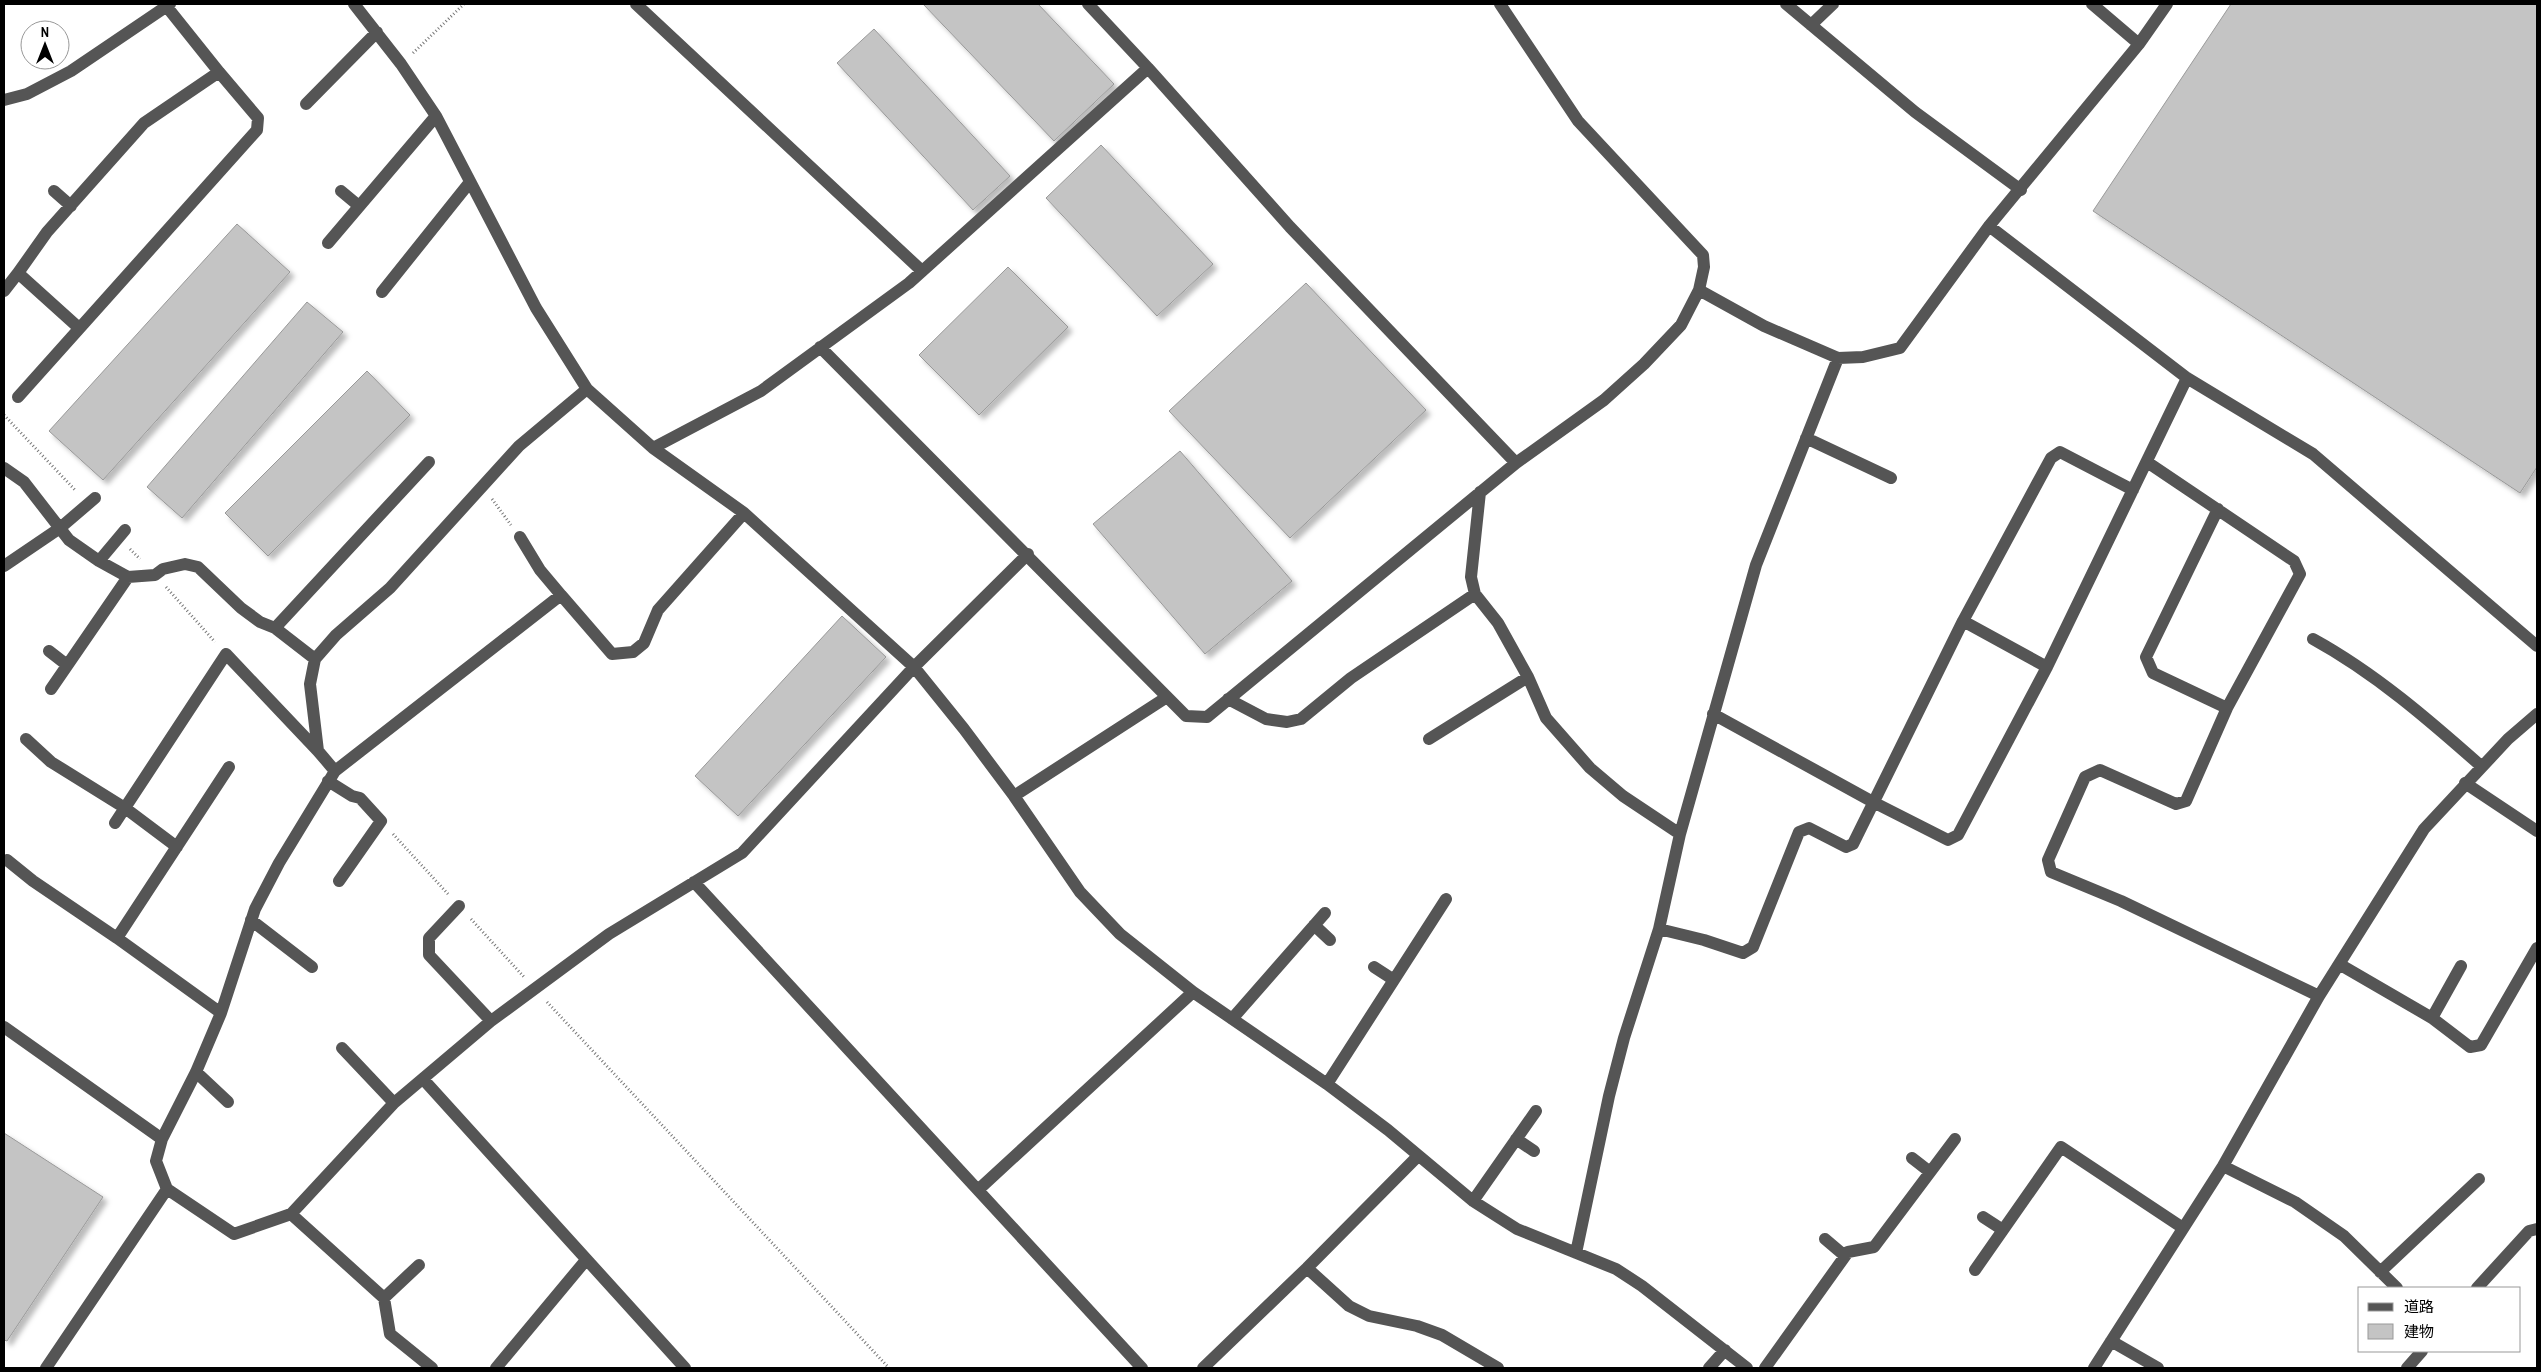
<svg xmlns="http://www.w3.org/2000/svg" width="2541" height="1372" font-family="'Archivo Narrow','Noto Sans JP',sans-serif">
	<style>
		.building { fill: #c4c4c4; stroke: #999; filter: url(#shadow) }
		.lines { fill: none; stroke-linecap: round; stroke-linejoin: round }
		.path { stroke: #777; stroke-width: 3; stroke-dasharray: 1 2.5; stroke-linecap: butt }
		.minor { stroke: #555; stroke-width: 12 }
	</style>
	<defs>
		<filter id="shadow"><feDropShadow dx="4.5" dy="4.5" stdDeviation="2.5" flood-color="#0004"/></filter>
	</defs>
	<rect width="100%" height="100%" fill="#fff"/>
	<path class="building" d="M923,4H1038L1114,84L1054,141Z
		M2231,4H2537V467L2520,493L2093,211Z
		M874,29L1010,176L973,210L837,63Z
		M1101,145L1213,264L1157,316L1046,198Z
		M237,224L290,272L103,480L49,431Z
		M1008,267L1068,327L979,415L919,355Z
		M1306,283L1426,410L1290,538L1169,411Z
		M307,302L343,332L182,518L147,487Z
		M367,371L410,415L268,556L225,513Z
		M1180,451L1292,581L1205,654L1093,524Z
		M842,616L886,657L738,816L695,776Z
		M4,1133L103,1197L7,1341L4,1340Z"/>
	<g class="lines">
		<path class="path" d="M413,53L464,4
			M4,415L76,491
			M492,499L511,525
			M130,549L140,559
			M166,587L215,642
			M393,834L448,894
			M471,919L524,977
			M547,1002L889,1368"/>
		<path class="minor" d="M354,4L401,64L436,116L536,308L587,389L653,448L744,513L914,667L964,729L1014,796L1080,892L1120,934L1193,992L1327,1084L1388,1130L1473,1201L1517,1229L1616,1269L1642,1286L1747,1368
			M636,4L922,271
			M1088,4L1148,68L1290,227L1516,463
			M1786,4L1915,112L2021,190
			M2092,4L2139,44
			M1811,25L1833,4
			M4,100L27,94L71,71L170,4
			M306,104L377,32
			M54,191L71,206
			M341,191L359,206
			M1989,226L2187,378L2313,454L2537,646
			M328,243L436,116
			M1699,290L1764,326L1838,358L1863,357L1900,348L1989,226L2139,44L2167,4
			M4,291L18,273
			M382,292L470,182
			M79,328L18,273L47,232L144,123L219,72
			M820,347L1186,716L1207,717L1516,463L1604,400L1644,364L1681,325L1699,290L1704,267L1703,255L1578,121L1500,4
			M18,397L257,130L258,118L219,72L167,7
			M1806,438L1891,478
			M653,448L761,391L909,283L1148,68
			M2147,462L2294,561L2300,574L2227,708L2153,673L2146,657L2218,509
			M4,468L24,482L69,540L99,561L128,577L155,575L163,569L185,564L198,567L241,608L260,622L275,628L315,659
			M1480,492L1471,577L1475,594L1498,623L1528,677L1546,718L1590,768L1623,796L1680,834
			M744,513L658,610L644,643L633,652L612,654L561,595L335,771L279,863L255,909L221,1013L196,1072L162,1139L156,1161L167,1189L234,1234L291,1214L394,1103L491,1021L609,934L742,853L914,667L1028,554
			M520,537L540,570L561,595
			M99,561L125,530
			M4,566L60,528L95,498
			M1963,621L2047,667
			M275,628L429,462
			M2313,639C2375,673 2429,720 2481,766
			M49,651L67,665
			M51,689L128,577
			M1228,699L1266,719L1287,722L1301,719L1351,678L1475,594
			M2227,708L2186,801L2176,804L2100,770L2085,777L2048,860L2051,872L2121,901L2319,996
			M1713,714L1873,802L1948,840L1958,835L2047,667L2187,378
			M26,739L51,762L125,808L177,847
			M1429,739L1528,677
			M335,771L318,751L310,684L315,659L336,635L390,588L519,446L587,389
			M328,781L352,796L360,798L381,821L339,881
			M2465,783L2537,831
			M1014,796L1167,697
			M115,823L226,654L318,751
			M7,860L33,881L117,938L221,1013
			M694,882L1142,1368
			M459,906L429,938V955L491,1021
			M251,920L312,967
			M1314,925L1330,940
			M1659,929L1704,940L1743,953L1753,947L1799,832L1809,828L1846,847L1853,844L1963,621L2051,458L2060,452L2133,490
			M117,938L229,767
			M2339,964L2432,1018L2470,1047L2481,1045L2537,948
			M1374,967L1394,980
			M2432,1018L2461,966
			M1232,1019L1325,913
			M4,1027L162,1139
			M342,1048L394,1103
			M196,1072L228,1102
			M423,1079L685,1368
			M1327,1084L1446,899
			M1516,1139L1534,1151
			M1912,1158L1930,1172
			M2223,1166L2295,1202L2344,1236L2397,1288
			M978,1190L1193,992
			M1473,1201L1536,1111
			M291,1214L384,1298L390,1334L432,1368
			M1983,1217L2003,1230
			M1825,1239L1845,1256
			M1576,1253L1609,1096L1624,1038L1659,929L1680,834L1756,565L1838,358
			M1307,1268L1349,1306L1369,1316L1417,1326L1442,1335L1498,1368
			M1975,1270L2061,1147L2183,1228
			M2380,1272L2479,1179
			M2477,1288L2529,1231L2537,1229
			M384,1298L419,1265
			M2111,1341L2158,1368
			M46,1368L167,1189
			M496,1368L586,1260
			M1203,1368L1307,1268L1418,1156
			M1709,1368L1725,1350
			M1765,1368L1848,1252L1874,1247L1955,1139
			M2094,1368L2223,1166L2319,996L2424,829L2508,739L2537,714
			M2407,1368L2422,1351"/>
	</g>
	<rect width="2541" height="1372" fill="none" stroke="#000000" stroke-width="10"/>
	<rect x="2358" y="1287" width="162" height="65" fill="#ffffff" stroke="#999999"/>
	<rect x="2368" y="1303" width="25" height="8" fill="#555555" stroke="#999999"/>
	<text x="2404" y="1312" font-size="15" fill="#000000">道路</text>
	<rect x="2368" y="1324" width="25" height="15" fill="#c4c4c4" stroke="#999999"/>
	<text x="2404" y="1337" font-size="15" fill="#000000">建物</text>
	<g transform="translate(45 45)"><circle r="24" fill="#ffffff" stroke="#999999"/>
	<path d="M0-4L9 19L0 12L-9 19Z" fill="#000000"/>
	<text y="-8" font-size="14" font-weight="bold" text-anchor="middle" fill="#000000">N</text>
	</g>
</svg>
